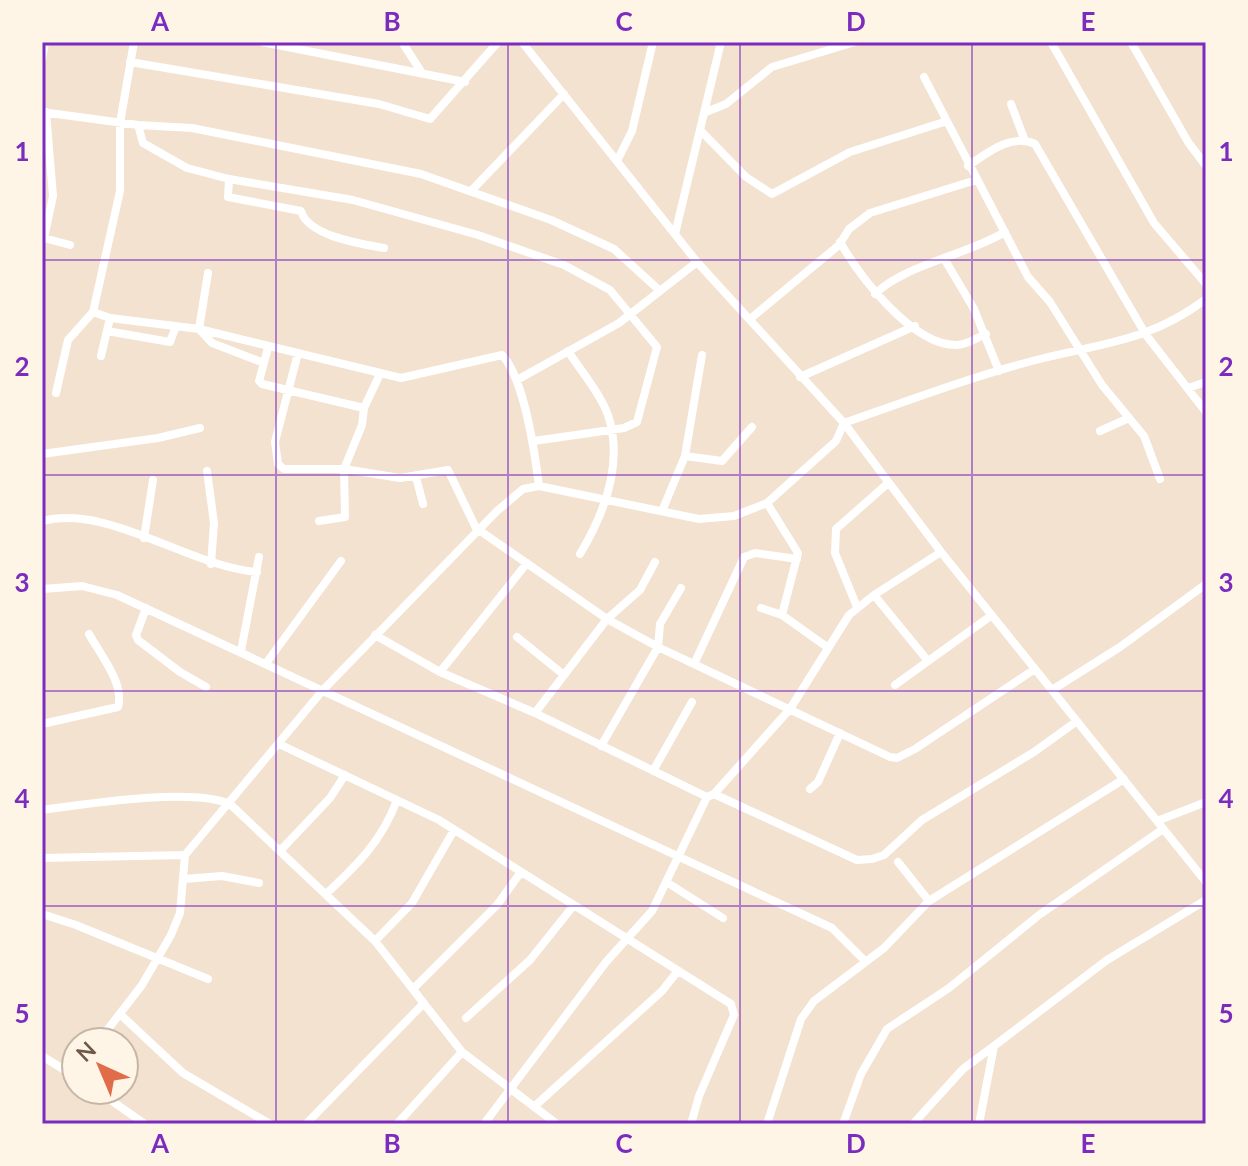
<svg xmlns="http://www.w3.org/2000/svg" width="1248" height="1166" font-family="Lato,sans-serif">
	<style>
		.residential { fill: #f2e2cf; fill-rule: evenodd }
		.lines { fill: none; stroke-linecap: round; stroke-linejoin: round }
		.minor { stroke: #fff; stroke-width: 8 }
		.grid { fill: none; stroke: #7b2cbf; stroke-width: 2; stroke-opacity: 0.55 }
		.neatline { fill: none; stroke: #7b2cbf; stroke-width: 3 }
		.grid-label { font-size: 26px; text-anchor: middle; font-weight: bold; fill: #7b2cbf }
	</style>
	<rect width="100%" height="100%" fill="#fbf1e0"/>
	<path class="residential" d="M42,42H1206V1124H42ZM76,1042H124V1090H76Z"/>
	<g class="lines">
		<path class="minor" d="M134,42L120,123V191L93,312L110,318L199,329L401,378L502,355C524,378 535,454 539,486
			M262,42L465,82
			M402,42L422,73
			M522,42L697,262L844,423L941,552L1206,882
			M1051,42L1154,223L1206,284
			M1131,42L1188,142L1206,166
			M42,59L45,42
			M130,62L379,104L430,119L498,42
			M924,77L1028,277L1050,302L1102,385L1144,436L1160,479
			M1011,104L1025,141
			M42,112L138,125L192,128L421,174L551,220L614,249L659,290
			M46,112L53,196L44,238L70,245
			M706,112L726,104L772,67L855,42
			M138,125L143,143L187,168L229,179L353,200L478,235L564,265L610,290L657,347L637,422L624,428L534,441
			M700,130L746,177L772,194L850,152L944,122
			M617,161L632,131L653,42
			M968,166C987,153 1011,133 1035,144L1146,335L1206,412
			M229,179L228,197L301,211C308,236 361,244 384,248
			M472,190L564,94
			M675,234L721,42
			M840,242C860,277 912,345 956,345C967,345 976,338 986,334
			M945,260L974,309L999,371
			M208,273L199,329L212,343L264,363
			M875,294C904,265 967,255 1005,232
			M750,319L839,245L849,229L870,213L976,180
			M107,331L170,342L176,326
			M268,348L259,381L262,384L364,408
			M568,351C581,371 600,393 608,415C624,463 604,514 580,554
			M298,353L275,442L278,464L284,469H344L400,478L448,470L476,528L607,619L658,647L890,757L897,758L915,749L1035,669
			M101,356L110,318
			M800,377L915,326
			M517,380L619,323L697,262
			M1188,388L1206,382
			M56,393L68,340L93,312
			M1100,431L1129,418
			M42,454L158,438L200,428
			M685,456L722,461L752,427
			M207,471L214,523L211,564
			M416,477L423,504
			M767,503L798,553L782,615
			M662,511L685,456L702,355
			M42,521C110,504 187,566 257,572
			M319,521L345,517L344,469L362,425L364,408L380,374
			M144,538L153,480
			M42,589L82,586L117,595L832,928L865,961
			M874,595L928,661
			M857,607L835,553L836,529L887,484
			M146,608L136,635L138,640L180,672L206,687
			M761,608L782,615L827,647
			M375,635L440,672L535,713L707,797L714,794L857,860L872,859L884,855L922,820L1034,752L1077,721
			M517,637L564,675
			M241,651L259,557
			M267,662L341,561
			M695,662L744,557L755,553L797,559
			M440,672L527,563
			M895,685L992,615
			M1052,690L1120,647L1206,584
			M535,713L607,619L640,590L655,562
			M42,724L118,707C125,684 100,654 89,634
			M279,744L439,820L731,1004L734,1015L699,1096L691,1124
			M601,746L658,647L660,624L681,588
			M653,771L692,702
			M810,789L818,782L840,733
			M714,794L790,709L849,615L874,595L941,552
			M42,810C86,804 192,787 230,804L375,941L462,1052L557,1124
			M1157,821L1206,802
			M280,851L330,798L345,775
			M42,858L185,855
			M898,862L929,901
			M184,879L222,876L259,883
			M668,883L723,918
			M326,894C357,865 382,841 397,800
			M42,914L76,925L208,979
			M375,941L412,903L454,830
			M414,988L497,905L521,872
			M121,1015L183,1073L270,1124
			M466,1018L530,960L574,905
			M98,1042L142,985L171,935L180,913L185,855L323,690L497,511L523,489L539,486L699,519L734,516L767,503L836,441L844,423C907,401 971,377 1036,360C1102,343 1149,342 1206,299
			M42,1056L76,1077
			M96,1090L145,1124
			M536,1105L662,991L677,972
			M306,1124L424,1003
			M397,1124L462,1052
			M484,1124L606,962L652,911L707,797
			M767,1124L801,1019L814,1001L884,948L929,901L1124,779
			M843,1124L861,1074L887,1029L949,988L1039,915L1163,829
			M913,1124L963,1069L994,1046
			M979,1124L994,1046L1107,960L1206,900"/>
	</g>
	<path class="grid" d="M276,42V1124M508,42V1124M740,42V1124M972,42V1124M42,260H1206M42,475H1206M42,691H1206M42,906H1206"/>
	<rect width="1248" height="1166" fill="none" stroke="#fef5e6" stroke-width="88"/>
	<g transform="translate(100 1066) rotate(316)"><circle r="38" fill="#fef5e6" stroke="#c5b6a7" stroke-width="2"/>
	<path d="M0-6L14 30L0 20L-14 30Z" fill="#e16c49"/>
	<text y="-12" font-size="22" font-weight="bold" text-anchor="middle" fill="#705749">N</text>
	</g>
	<rect x="44" y="44" width="1160" height="1078" class="neatline"/>
	<g class="grid-label">
		<text x="160" y="31">A</text>
		<text x="392" y="31">B</text>
		<text x="624" y="31">C</text>
		<text x="856" y="31">D</text>
		<text x="1088" y="31">E</text>
		<text x="22" y="161">1</text>
		<text x="1226" y="161">1</text>
		<text x="22" y="376">2</text>
		<text x="1226" y="376">2</text>
		<text x="22" y="592">3</text>
		<text x="1226" y="592">3</text>
		<text x="22" y="808">4</text>
		<text x="1226" y="808">4</text>
		<text x="22" y="1023">5</text>
		<text x="1226" y="1023">5</text>
		<text x="160" y="1153">A</text>
		<text x="392" y="1153">B</text>
		<text x="624" y="1153">C</text>
		<text x="856" y="1153">D</text>
		<text x="1088" y="1153">E</text>
	</g>
</svg>
